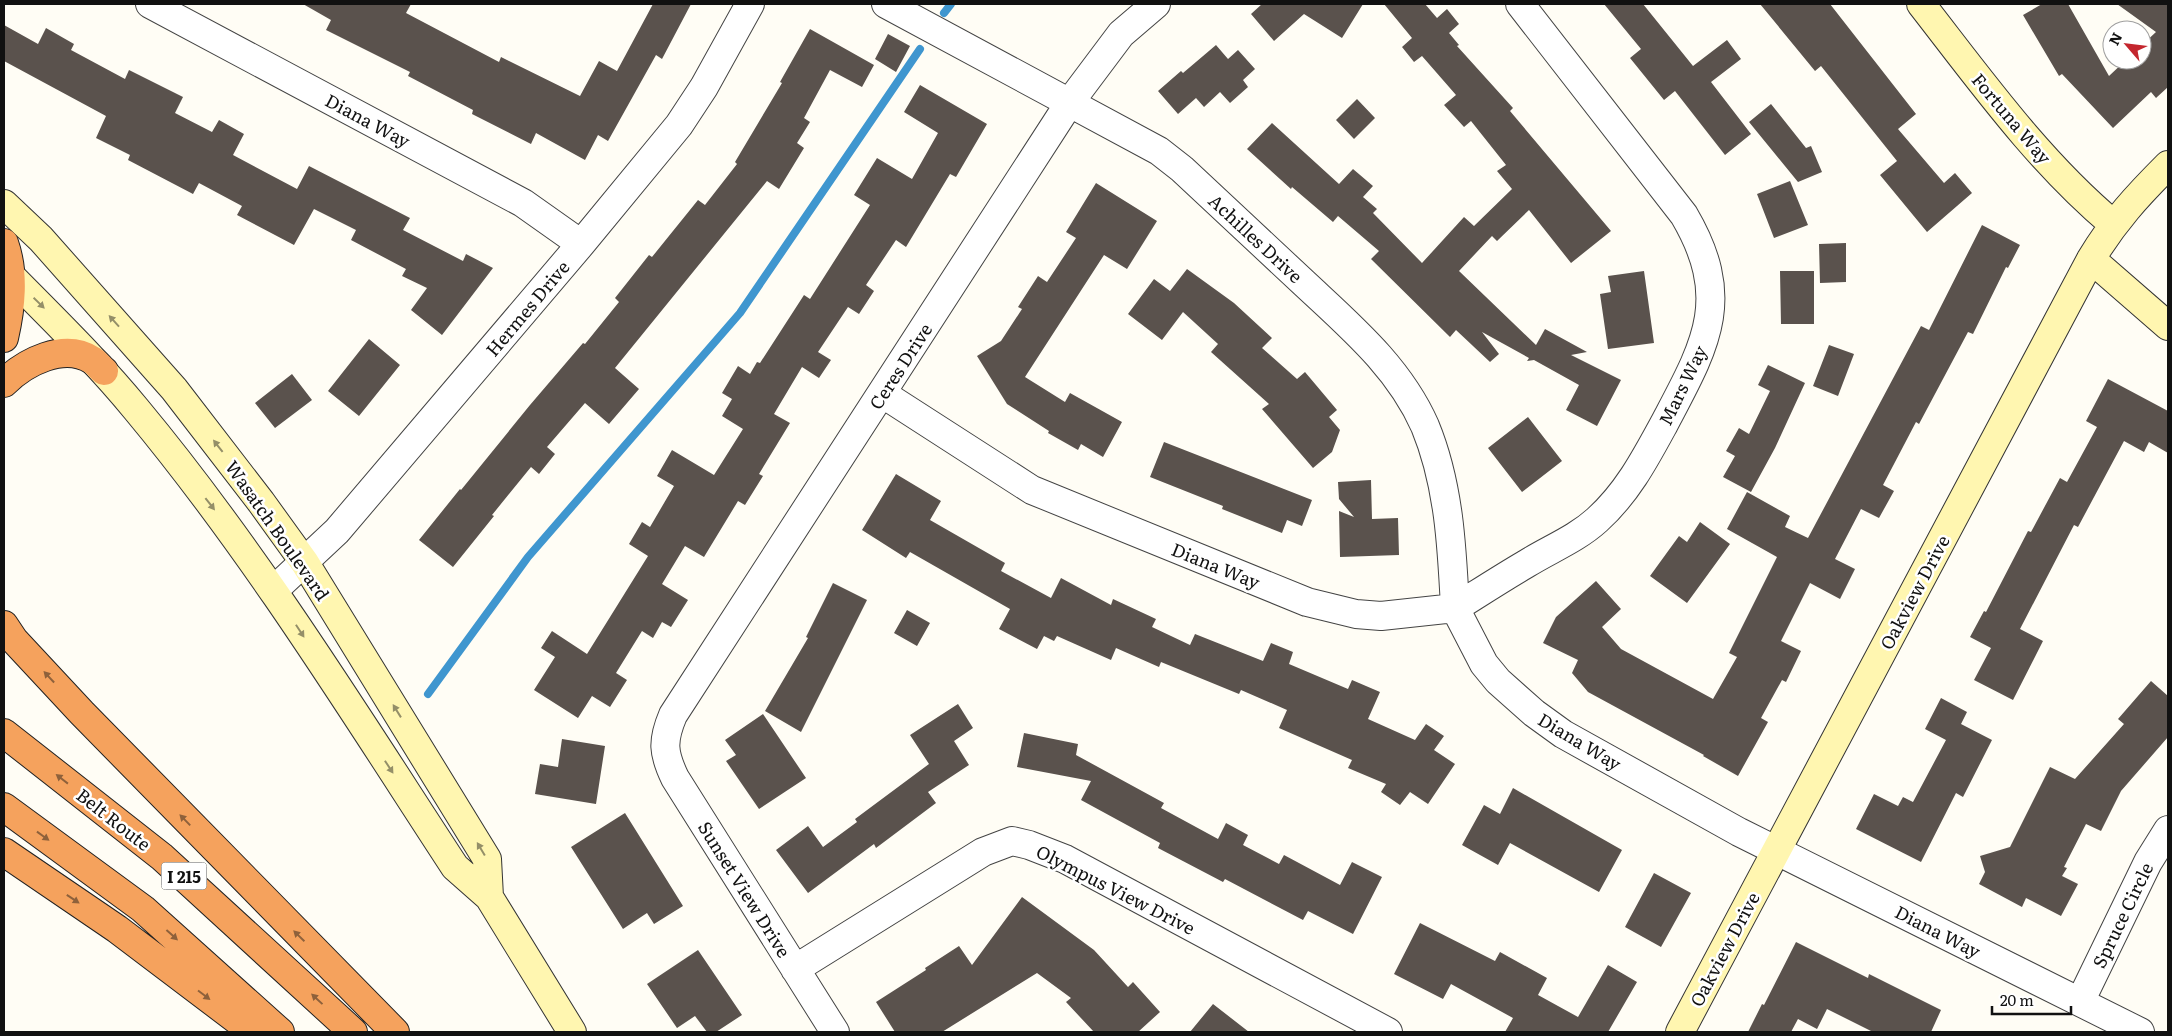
<svg xmlns="http://www.w3.org/2000/svg" width="2172" height="1036" font-family="Literata,serif">
	<style>
		.lines { fill: none; stroke-linecap: round; stroke-linejoin: round }
		.stream { stroke: #3f96cf; stroke-width: 8 }
		.building { fill: #5a524d }
		.street-casing { stroke: #444; stroke-width: 30 }
		.secondary-casing { stroke: #333; stroke-width: 30 }
		.highway-casing { stroke: #222; stroke-width: 30 }
		.street { stroke: #fff; stroke-width: 28 }
		.secondary { stroke: #fff6b0; stroke-width: 28 }
		.highway { stroke: #f5a25d; stroke-width: 28 }
		.oneway { fill: #948f68 }
		.oneway2 { fill: #8e613b }
		.labels { text-anchor: middle; dominant-baseline: central; stroke-width: 5; stroke-linejoin: round; paint-order: stroke }
		.shield { fill: #fff; stroke: #585858; stroke-width: 1 }
		.shield-label { font-size: 16px; font-weight: bold; fill: #111 }
		.street-label { font-size: 18px; fill: #111; stroke: #fff }
	</style>
	<rect width="100%" height="100%" fill="#fffdf5"/>
	<g class="lines">
		<path class="stream" d="M944,13L951,4
			M428,694L528,557L740,313L920,49"/>
	</g>
	<path class="building" d="M303,4H411L406,13L499,62L501,57L580,96L599,61L617,71L653,4H691L662,59L656,55L608,141L598,135L585,160L536,133L531,144L472,114L473,110L408,76L410,72L326,30L331,20Z
		M1262,4H1363L1342,38L1304,14L1274,41L1251,14Z
		M1384,4H1425L1437,18L1447,9L1459,24L1449,33L1459,45L1457,46L1513,108L1510,111L1611,231L1571,263L1529,210L1497,241L1492,236L1459,271L1536,345L1545,329L1587,352L1571,355L1621,380L1597,426L1566,410L1579,385L1534,360L1527,361L1529,358L1482,332L1499,354L1490,362L1456,330L1450,337L1371,259L1379,251L1338,216L1333,222L1292,187L1291,189L1247,149L1272,123L1339,184L1353,169L1373,186L1363,197L1377,209L1373,213L1422,263L1464,217L1474,226L1512,189L1497,171L1506,165L1471,121L1464,127L1444,105L1456,95L1422,56L1414,62L1402,47L1412,38Z
		M1604,4H1643L1693,66L1727,40L1741,59L1711,82L1751,134L1725,155L1675,91L1664,100L1630,58L1641,49Z
		M1760,4H1830L1916,114L1898,129L1944,183L1955,173L1972,193L1927,232L1880,175L1897,161L1821,66L1815,71Z
		M2042,4H2068L2109,76L2126,60H2142V45L2156,32L2117,4H2168V87L2156,98L2151,92L2113,128L2062,74L2059,76L2023,15Z
		M4,25L38,44L46,28L74,44L71,50L125,79L129,70L183,97L175,113L212,132L219,120L244,134L233,155L297,189L309,166L410,218L403,230L463,261L466,254L493,268L442,335L411,310L427,288L402,276L406,269L351,240L356,230L314,209L294,245L237,215L242,206L199,183L193,194L128,160L130,155L96,138L106,116L4,61Z
		M810,29L874,65L862,87L830,70L804,118L810,122L797,143L804,148L779,189L767,181L615,368L639,389L609,424L585,403L547,447L555,454L539,474L531,467L492,515L494,516L453,567L419,540L460,489L461,490L530,405L583,343L585,344L619,302L615,298L649,255L652,257L698,200L705,205L737,164L735,162L782,83L780,82Z
		M888,34L910,46L896,72L875,59Z
		M1216,45L1228,59L1238,50L1255,69L1243,80L1248,87L1230,103L1220,92L1204,107L1196,98L1178,114L1158,91L1181,71L1183,73Z
		M920,85L987,124L956,177L950,174L906,247L896,240L866,285L874,291L859,314L848,307L818,352L831,360L819,378L802,367L774,414L790,423L759,474L763,476L745,505L738,501L704,557L685,546L662,584L688,600L671,627L662,622L653,638L642,631L616,673L627,680L610,707L592,696L578,718L534,690L555,657L541,648L552,631L587,654L648,556L629,544L642,522L650,527L674,486L657,476L672,450L714,475L743,429L722,416L732,399L722,393L738,366L750,374L757,362L760,363L804,295L810,299L870,205L854,195L877,158L912,179L938,133L904,112Z
		M1357,99L1375,118L1354,139L1336,120Z
		M1771,104L1806,148L1811,146L1822,172L1798,182L1749,122Z
		M1790,181L1808,225L1774,238L1757,194Z
		M1096,183L1157,221L1127,269L1104,255L1025,377L1065,402L1070,393L1122,422L1103,457L1081,444L1078,450L1048,433L1049,431L1007,404L977,356L1001,341L1022,309L1018,307L1038,276L1047,282L1076,238L1066,232Z
		M1982,225L2020,245L2008,268L2006,267L1973,334L1968,332L1919,424L1916,422L1883,485L1894,491L1879,518L1861,509L1835,559L1855,569L1840,599L1810,583L1781,641L1801,651L1786,682L1782,680L1761,718L1768,722L1738,776L1703,756L1704,755L1588,692L1572,673L1578,660L1543,643L1556,617L1596,581L1621,609L1602,627L1621,649L1713,699L1737,657L1729,653L1777,557L1727,529L1747,492L1790,516L1785,527L1808,538L1921,326L1929,330Z
		M1846,243V282L1820,283L1819,244Z
		M1187,269L1234,303L1272,338L1262,348L1297,379L1305,372L1337,410L1329,417L1340,430L1332,452L1313,468L1262,409L1269,404L1211,352L1218,344L1183,312L1162,340L1128,314L1154,279L1170,291Z
		M1644,271L1654,343L1608,349L1600,294L1611,292L1608,276Z
		M1780,271H1814V324H1781Z
		M369,339L400,365L359,416L328,391Z
		M1829,345L1854,354L1838,396L1813,386Z
		M1768,365L1805,383L1775,448L1751,492L1723,477L1735,456L1726,451L1739,428L1749,434L1770,391L1758,385Z
		M292,374L312,400L275,428L255,403Z
		M2108,379L2168,411V453L2149,442L2144,452L2124,441L2078,527L2074,525L2020,629L2043,641L2013,700L1974,680L1991,648L1970,637L1984,611L1986,612L2028,531L2031,532L2060,478L2067,482L2097,427L2086,421Z
		M1528,417L1562,461L1522,492L1488,448Z
		M1164,442L1312,500L1302,526L1287,520L1282,533L1222,509L1223,506L1150,477Z
		M896,474L941,501L930,520L1005,563L1001,571L1051,598L1061,578L1111,605L1113,599L1156,619L1152,627L1190,645L1195,634L1263,661L1271,643L1293,652L1289,664L1348,689L1352,680L1380,692L1368,719L1415,740L1426,724L1444,736L1434,750L1455,764L1428,804L1410,792L1400,805L1381,792L1386,784L1348,768L1352,760L1279,728L1287,710L1241,690L1239,694L1161,662L1159,667L1116,648L1111,660L1057,636L1054,641L1044,636L1037,649L999,629L1010,609L910,552L906,558L862,530Z
		M1371,480L1372,519L1398,518L1399,555L1340,557L1339,511L1354,517L1339,499L1338,482Z
		M1700,522L1730,544L1687,603L1650,576L1679,536L1687,542Z
		M833,583L867,600L801,732L765,711L808,638L806,637Z
		M907,610L930,623L917,646L894,633Z
		M2151,681L2168,696V737L2121,791L2101,831L2086,824L2064,867L2067,868L2062,876L2078,884L2061,916L2026,898L2022,907L1979,884L1985,872L1980,856L2010,847L2050,767L2075,779L2124,724L2118,719Z
		M1941,698L1967,712L1961,724L1992,740L1963,797L1956,793L1921,862L1856,829L1874,794L1898,806L1903,797L1913,802L1946,740L1925,729Z
		M958,704L973,728L954,741L969,765L928,792L936,803L876,848L874,844L808,893L776,850L808,826L823,847L857,822L855,819L929,764L910,735Z
		M763,714L806,778L759,809L726,761L736,755L725,740Z
		M1024,733L1078,744L1076,755L1164,803L1161,808L1218,839L1226,823L1248,835L1243,845L1279,864L1284,855L1340,885L1352,862L1382,877L1353,934L1308,911L1303,920L1225,879L1223,882L1158,848L1160,843L1081,800L1091,781L1017,767Z
		M562,739L605,746L596,804L535,794L540,764L558,767Z
		M1513,788L1622,850L1599,892L1510,843L1498,865L1462,845L1484,805L1500,814Z
		M625,813L683,906L654,924L647,913L623,929L571,847Z
		M1654,873L1691,893L1661,947L1625,927Z
		M1022,897L1094,950L1128,987L1133,982L1160,1012L1138,1032H1094L1066,1002L1071,998L1037,973L942,1032H895L876,1002L926,970L925,968L959,946L972,965Z
		M1420,923L1495,961L1500,952L1547,978L1538,995L1578,1017L1608,965L1637,982L1608,1032H1505L1513,1018L1451,984L1443,999L1394,974Z
		M1796,942L1868,978L1869,974L1941,1010L1931,1032H1873L1827,1009L1817,1029L1798,1019L1791,1032H1748L1762,1004L1764,1005Z
		M698,950L742,1015L716,1032H707L695,1016L677,1028L647,984Z
		M1213,1004L1249,1032H1190Z"/>
	<g class="lines">
		<g class="street-casing">
			<path id="street" d="M150,4L523,203L581,244
				M886,4L1159,151L1182,169C1223,207 1263,245 1304,283C1350,326 1399,367 1425,426C1449,484 1452,547 1455,608C1479,593 1502,578 1526,564C1550,549 1576,539 1597,520C1627,493 1645,459 1664,424C1705,346 1734,300 1684,215L1520,4
				M883,394L1032,490L1307,602L1356,614L1381,616L1455,608L1484,664L1498,681L1534,713L1563,734L1739,832L2140,1032
				M274,590L337,531L581,244L679,125L704,87L750,4
				M795,969L983,852L1012,841L1029,845L1065,859L1388,1032
				M2080,1002L2148,862L2168,830
				M835,1032L675,778C663,753 662,741 673,715L1070,102L1121,34L1156,4"/>
		</g>
		<g class="secondary-casing">
			<path id="secondary" d="M1921,4C1981,81 2038,161 2113,224
				M4,204L41,239L174,389L261,502L305,563L487,859L489,897
				M2091,259L2168,326
				M4,269C49,315 95,359 136,409C255,552 353,711 455,867L489,897L572,1032
				M1680,1032L2091,259C2114,221 2137,196 2168,165"/>
		</g>
		<g class="highway-casing">
			<path id="highway" d="M4,243C15,274 11,307 4,338
				M4,383C25,362 64,342 92,360C97,363 100,368 104,371
				M4,625L14,640L82,713L395,1032
				M4,733L162,857L353,1032
				M4,807L143,909L280,1032
				M4,852L117,929L253,1032"/>
		</g>
		<use href="#street" class="street"/>
		<use href="#secondary" class="secondary"/>
		<use href="#highway" class="highway"/>
	</g>
	<defs><path id="oneway-solid" d="M-6-.8H1V-3.2L6.5 0L1 3.2V.8H-6Z" transform="scale(1.25)"/></defs>
	<g class="oneway">
		<use href="#oneway-solid" transform="translate(39 303) rotate(44)"/>
		<use href="#oneway-solid" transform="translate(114 321) rotate(-132)"/>
		<use href="#oneway-solid" transform="translate(218 446) rotate(-128)"/>
		<use href="#oneway-solid" transform="translate(210 504) rotate(52)"/>
		<use href="#oneway-solid" transform="translate(300 631) rotate(57)"/>
		<use href="#oneway-solid" transform="translate(397 711) rotate(-122)"/>
		<use href="#oneway-solid" transform="translate(389 767) rotate(57)"/>
		<use href="#oneway-solid" transform="translate(481 849) rotate(-121)"/>
	</g>
	<g class="oneway2">
		<use href="#oneway-solid" transform="translate(49 677) rotate(-133)"/>
		<use href="#oneway-solid" transform="translate(62 779) rotate(-142)"/>
		<use href="#oneway-solid" transform="translate(185 820) rotate(-134)"/>
		<use href="#oneway-solid" transform="translate(43 836) rotate(36)"/>
		<use href="#oneway-solid" transform="translate(73 899) rotate(34)"/>
		<use href="#oneway-solid" transform="translate(172 935) rotate(42)"/>
		<use href="#oneway-solid" transform="translate(299 936) rotate(-136)"/>
		<use href="#oneway-solid" transform="translate(204 995) rotate(37)"/>
		<use href="#oneway-solid" transform="translate(317 999) rotate(-137)"/>
	</g>
	<g class="labels">
		<rect class="shield" x="161.5" y="862.5" width="45" height="27" rx="4"/>
		<g class="shield-label">
			<text x="184" y="876">I 215</text>
		</g>
		<g class="street-label">
			<text transform="translate(2012 118) rotate(50)">Fortuna Way</text>
			<text transform="translate(368 120) rotate(28)">Diana Way</text>
			<text transform="translate(1256 238) rotate(43)">Achilles Drive</text>
			<text transform="translate(527 308) rotate(-50)">Hermes Drive</text>
			<text transform="translate(900 366) rotate(-57)">Ceres Drive</text>
			<text transform="translate(1682 385) rotate(-64)">Mars Way</text>
			<text transform="translate(278 530) rotate(55)">Wasatch Boulevard</text>
			<text transform="translate(1216 565) rotate(22)">Diana Way</text>
			<text transform="translate(1914 592) rotate(-62)">Oakview Drive</text>
			<text transform="translate(1580 741) rotate(31)">Diana Way</text>
			<text transform="translate(114 819) rotate(38)">Belt Route</text>
			<text transform="translate(745 889) rotate(58)">Sunset View Drive</text>
			<text transform="translate(1116 889) rotate(27)">Olympus View Drive</text>
			<text transform="translate(2122 915) rotate(-64)">Spruce Circle</text>
			<text transform="translate(1938 931) rotate(27)">Diana Way</text>
			<text transform="translate(1724 949) rotate(-62)">Oakview Drive</text>
		</g>
	</g>
	<rect width="2172" height="1036" fill="none" stroke="#111111" stroke-width="10"/>
	<g transform="translate(2127 45) rotate(298)"><circle r="24" fill="#ffffff" stroke="#a0a0a0"/>
	<path d="M0-4L9 19L0 12L-9 19Z" fill="#c4262e"/>
	<text y="-8" font-size="14" font-weight="bold" text-anchor="middle" fill="#111111">N</text>
	</g>
	<path d="M1992 1006v8h79v-8" fill="none" stroke="#111111" stroke-width="2.5"/>
	<text x="2000" y="1006" font-size="15" fill="#111111" stroke="#ffffff" stroke-width="4" paint-order="stroke">20 m</text>
</svg>
